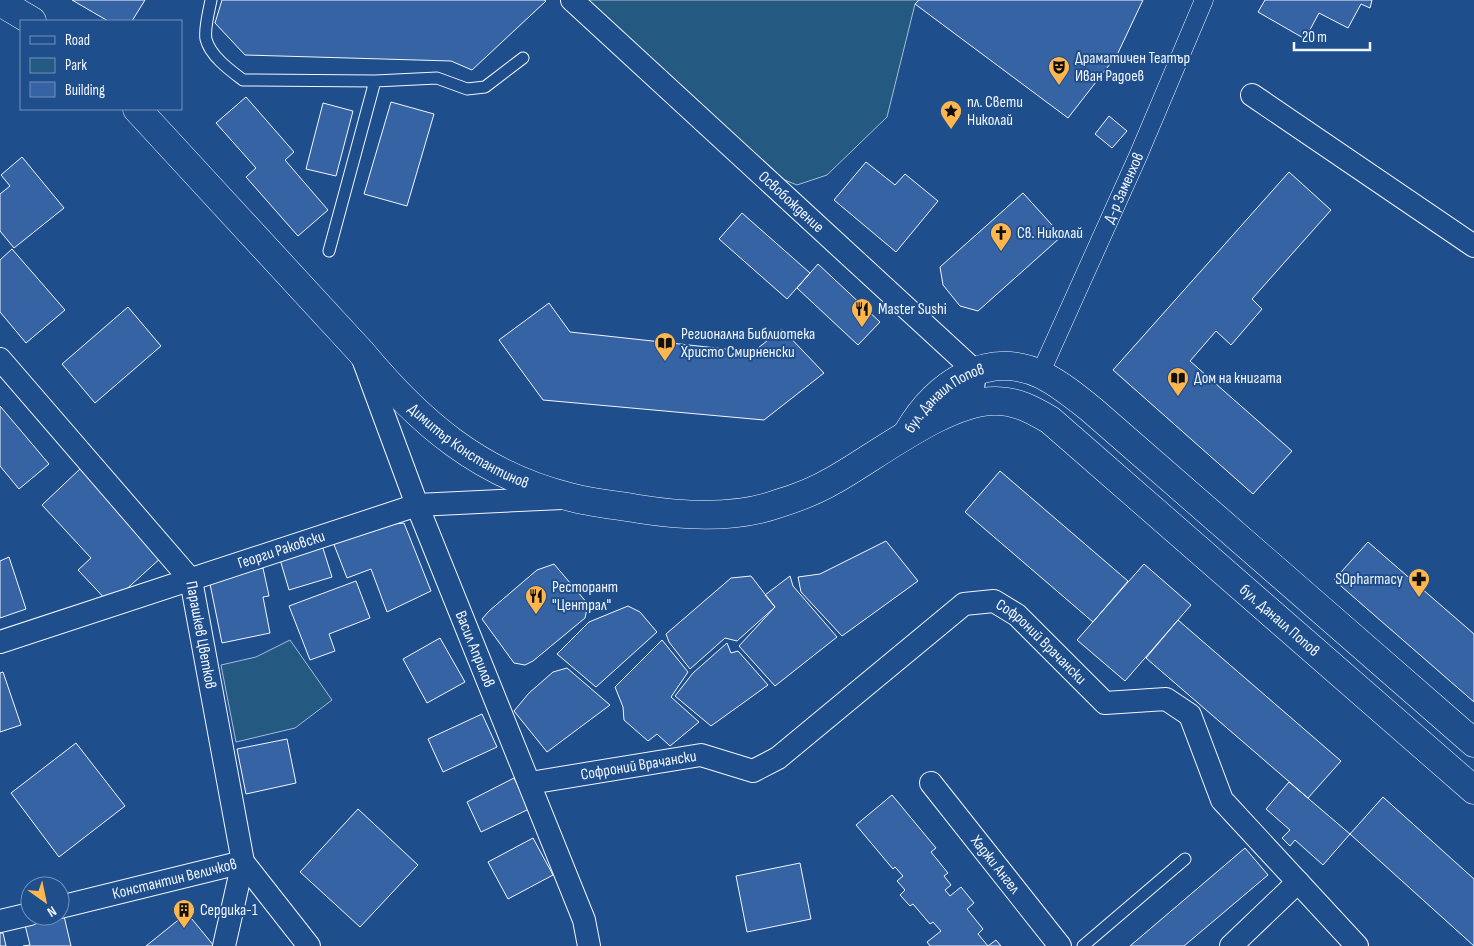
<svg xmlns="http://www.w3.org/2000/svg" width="1474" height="946" font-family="'Sofia Sans Condensed',sans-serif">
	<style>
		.green { fill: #245a82; stroke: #a8bbd7 }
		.building { fill: #3563a3; stroke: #f2f6ff }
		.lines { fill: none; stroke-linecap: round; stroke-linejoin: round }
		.service-casing { stroke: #f2f6ff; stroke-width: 13 }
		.pedestrian-casing { stroke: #f2f6ff; stroke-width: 19 }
		.minor-casing { stroke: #f2f6ff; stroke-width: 24 }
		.tertiary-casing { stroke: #f2f6ff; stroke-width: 29 }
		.service { stroke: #1f4e8c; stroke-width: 11 }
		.pedestrian { stroke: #1f4e8c; stroke-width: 18 }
		.minor { stroke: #1f4e8c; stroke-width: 22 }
		.tertiary { stroke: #1f4e8c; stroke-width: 28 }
		.labels { text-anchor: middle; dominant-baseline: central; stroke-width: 4; stroke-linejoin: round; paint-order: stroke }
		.poi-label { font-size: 16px; fill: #f2f6ff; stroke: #1f4e8c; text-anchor: start }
		.street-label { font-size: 16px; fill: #f2f6ff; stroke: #1f4e8c }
	</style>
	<rect width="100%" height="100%" fill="#1f4e8c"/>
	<path class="green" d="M570,0H919L915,4L887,117L827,175L797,185L770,174Z
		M290,640L332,700L295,728L236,742L221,665L256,657Z"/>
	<path class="building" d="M72,0H145L132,21H108Z
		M222,0H544L546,1L472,70L451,61L245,55L215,23Z
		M919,0H1143L1117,55L1068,118L915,4Z
		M1265,0H1372L1370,8L1361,4L1348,28L1319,13L1305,39L1258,12Z
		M246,97L294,152L285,160L328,210L298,236L246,177L256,168L216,123Z
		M391,102L434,114L407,206L364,194Z
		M323,103L353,111L336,176L306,169Z
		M1109,116L1127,131L1112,148L1095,134Z
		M22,157L64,208L14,248L0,231V194L10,186L1,175Z
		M866,162L895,185L905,174L938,201L896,252L834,200Z
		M1289,172L1331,210L1252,299L1262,309L1231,345L1216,331L1190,361L1292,451L1253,494L1113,370Z
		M1023,193L1062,236L978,311L960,306L943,285L940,267Z
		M742,213L810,273L787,299L719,239Z
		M12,249L65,310L26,343L0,312V260Z
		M818,264L880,322L858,345L797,288Z
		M549,303L570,332L753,352L782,329L824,373L764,420L543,400L499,340Z
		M128,307L161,346L95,403L62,364Z
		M0,406L49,464L19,489L0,466Z
		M81,468L163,556L110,604L78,570L91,558L42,505Z
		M1000,471L1128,581L1093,622L965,512Z
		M404,523L431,591L387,612L371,569L347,578L333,542L366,527Z
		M886,541L918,581L842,636L801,592L798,577L820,574Z
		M321,542L332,577L289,590L279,556Z
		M1368,542L1474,634V702L1334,580Z
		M9,557L26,609L0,618V561Z
		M554,564L588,604L585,618L533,661L525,665L514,663L482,619L489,611L537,570Z
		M1144,564L1191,605L1125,681L1077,640Z
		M263,568L269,596L263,597L270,633L222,643L209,579Z
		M751,576L775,607L737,641L725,638L690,669L669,642L666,634L731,578Z
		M790,576L793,586L837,637L775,686L739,646L775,607L765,595Z
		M356,581L370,618L329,634L335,651L310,660L289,606Z
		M628,606L640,612L657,632L596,687L557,654L589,622Z
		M1178,620L1341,761L1308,798L1146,658Z
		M440,638L465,682L427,703L403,659Z
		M662,640L688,672L671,697L699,722L670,746L657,734L648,741L624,720L623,707L615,687Z
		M727,643L731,653L738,651L768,685L711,726L675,696L693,673Z
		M567,668L610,705L547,752L514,711L529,693L553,672Z
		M3,672L21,725L0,732V673Z
		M482,714L497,747L443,772L428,739Z
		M287,739L296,783L246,794L237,749Z
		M76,743L125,806L59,857L11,793Z
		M514,778L529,809L481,832L467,802Z
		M1289,782L1350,834L1323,865L1295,840L1290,846L1282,838L1290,830L1266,809Z
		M892,795L936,848L931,852L948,873L944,876L951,885L945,890L950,896L961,887L974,903L967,909L983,929L978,934L988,946H930L927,942L941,931L933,922L930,924L913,904L910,906L900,895L905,890L897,881L903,876L895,867L893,869L856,825Z
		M1383,797L1474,879V946L1350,834Z
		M358,809L418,865L360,927L300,872Z
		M533,838L553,875L508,899L488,862Z
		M1245,848L1268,875L1184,946H1130Z
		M800,863L811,919L747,932L736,876Z
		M187,913L214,946H146Z
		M64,916L71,946H23L30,945L25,925Z
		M0,933H3L6,946H0Z
		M996,940L1001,946H988Z"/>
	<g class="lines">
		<g class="service-casing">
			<path id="service" d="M211,0C209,11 204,29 206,39C210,56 231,71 243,80L375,81L437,78L467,89L485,87L523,58
				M329,251L375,81
				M1083,946L1185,859"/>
		</g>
		<g class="pedestrian-casing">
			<g id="pedestrian">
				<path id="s1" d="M1040,374L1138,156L1204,0"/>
			</g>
		</g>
		<g class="minor-casing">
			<g id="minor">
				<path id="s2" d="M572,0L975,371L973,389L956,411"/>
				<path d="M1252,95L1474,246"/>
				<path id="s3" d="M0,359L191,580L243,862L224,946"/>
				<path id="s4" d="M363,359L417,505L584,920L589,946"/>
				<path id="s5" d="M0,642L417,505L562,498"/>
				<path id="s6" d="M530,783L701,755L753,771L778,758L964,604L994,601L1017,615L1105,703L1166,699L1190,715L1222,800L1357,946"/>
				<path id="s7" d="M931,783L1060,946"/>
				<path id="s8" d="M60,907L243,862L309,946"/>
				<path d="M0,921L30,914"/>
				<path d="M1231,946L1298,882"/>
			</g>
		</g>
		<g class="tertiary-casing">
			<g id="tertiary">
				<path d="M0,2L32,21"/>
				<path id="s9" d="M137,109L361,352C419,422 480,475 570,497C592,503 616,505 639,509C683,516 735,519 777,504C797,498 817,490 834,480C877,456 947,400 996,401C1017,401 1033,410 1050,420L1474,790"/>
				<path id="s10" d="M908,432C935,386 986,348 1042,375C1060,384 1076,397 1092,410L1474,743"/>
			</g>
		</g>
		<use href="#service" class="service"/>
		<use href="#pedestrian" class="pedestrian"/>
		<use href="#minor" class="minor"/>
		<use href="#tertiary" class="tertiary"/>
	</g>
	<defs>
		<g id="theatre-pin" transform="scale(1.125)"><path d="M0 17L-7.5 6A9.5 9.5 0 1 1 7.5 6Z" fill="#ffb74d" stroke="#1f4e8c"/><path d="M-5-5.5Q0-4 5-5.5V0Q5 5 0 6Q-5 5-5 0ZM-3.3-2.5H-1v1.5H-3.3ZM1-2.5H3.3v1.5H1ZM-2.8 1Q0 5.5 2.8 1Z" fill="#111"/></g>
		<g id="sight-pin" transform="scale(1.125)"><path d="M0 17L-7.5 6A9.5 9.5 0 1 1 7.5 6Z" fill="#ffb74d" stroke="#1f4e8c"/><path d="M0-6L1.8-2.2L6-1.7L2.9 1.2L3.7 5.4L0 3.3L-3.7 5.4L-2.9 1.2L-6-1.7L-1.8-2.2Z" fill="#111"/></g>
		<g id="church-pin" transform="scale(1.125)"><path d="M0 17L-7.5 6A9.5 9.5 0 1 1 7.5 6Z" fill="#ffb74d" stroke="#1f4e8c"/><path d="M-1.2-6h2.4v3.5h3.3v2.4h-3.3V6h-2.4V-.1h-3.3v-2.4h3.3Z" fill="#111"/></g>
		<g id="restaurant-pin" transform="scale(1.125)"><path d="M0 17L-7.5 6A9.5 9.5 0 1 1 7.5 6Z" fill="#ffb74d" stroke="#1f4e8c"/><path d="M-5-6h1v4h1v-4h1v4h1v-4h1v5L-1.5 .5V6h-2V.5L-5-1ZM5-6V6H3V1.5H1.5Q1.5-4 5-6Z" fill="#111"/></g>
		<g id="library-pin" transform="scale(1.125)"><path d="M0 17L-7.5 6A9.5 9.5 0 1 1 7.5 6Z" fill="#ffb74d" stroke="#1f4e8c"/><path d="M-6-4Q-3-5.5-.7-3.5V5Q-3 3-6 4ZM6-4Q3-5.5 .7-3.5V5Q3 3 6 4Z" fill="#111"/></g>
		<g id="pharmacy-pin" transform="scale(1.125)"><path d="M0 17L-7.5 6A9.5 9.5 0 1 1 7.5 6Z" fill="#ffb74d" stroke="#1f4e8c"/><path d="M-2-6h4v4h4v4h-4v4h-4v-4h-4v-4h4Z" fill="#111"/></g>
		<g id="building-pin" transform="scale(1.125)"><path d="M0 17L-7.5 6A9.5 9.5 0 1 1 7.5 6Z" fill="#ffb74d" stroke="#1f4e8c"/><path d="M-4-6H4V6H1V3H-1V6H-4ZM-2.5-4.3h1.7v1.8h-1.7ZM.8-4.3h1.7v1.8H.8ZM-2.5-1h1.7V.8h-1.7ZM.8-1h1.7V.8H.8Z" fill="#111"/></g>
	</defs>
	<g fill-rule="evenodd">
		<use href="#theatre-pin" x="1059" y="67"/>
		<use href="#sight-pin" x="951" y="111"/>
		<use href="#church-pin" x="1001" y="233"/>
		<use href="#restaurant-pin" x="862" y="309"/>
		<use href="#library-pin" x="665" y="343"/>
		<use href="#library-pin" x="1178" y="378"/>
		<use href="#pharmacy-pin" x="1419" y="579"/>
		<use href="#restaurant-pin" x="536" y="596"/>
		<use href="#building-pin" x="184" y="910"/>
	</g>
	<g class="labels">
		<g class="poi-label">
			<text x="1075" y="58">Драматичен Театър<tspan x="1075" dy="18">Иван Радоев</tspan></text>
			<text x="967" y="102">пл. Свети<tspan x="967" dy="18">Николай</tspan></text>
			<text x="1017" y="233">Св. Николай</text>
			<text x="878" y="309">Master Sushi</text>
			<text x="681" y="334">Регионална Библиотека<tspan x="681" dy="18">Христо Смирненски</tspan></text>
			<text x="1194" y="378">Дом на книгата</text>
			<text x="1403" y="579" text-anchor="end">SOpharmacy</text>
			<text x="552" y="587">Ресторант<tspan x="552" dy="18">"Централ"</tspan></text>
			<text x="200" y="910">Сердика-1</text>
		</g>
		<g class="street-label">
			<text stroke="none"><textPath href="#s1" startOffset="204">Д-р Заменхов</textPath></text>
			<text stroke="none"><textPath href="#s2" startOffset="298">Освобождение</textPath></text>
			<text stroke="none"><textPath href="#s10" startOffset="51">бул. Данаил Попов</textPath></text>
			<text stroke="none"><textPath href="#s9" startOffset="475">Димитър Константинов</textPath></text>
			<text stroke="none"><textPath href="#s5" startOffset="296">Георги Раковски</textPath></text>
			<text stroke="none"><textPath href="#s9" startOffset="1406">бул. Данаил Попов</textPath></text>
			<text stroke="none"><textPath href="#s3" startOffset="348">Парашкев Цветков</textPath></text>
			<text stroke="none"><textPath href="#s6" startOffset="590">Софроний Врачански</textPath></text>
			<text stroke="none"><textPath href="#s4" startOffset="311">Васил Априлов</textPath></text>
			<text stroke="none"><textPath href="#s6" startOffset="110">Софроний Врачански</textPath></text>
			<text stroke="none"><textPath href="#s7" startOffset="104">Хаджи Ангел</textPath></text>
			<text stroke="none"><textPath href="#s8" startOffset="118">Константин Величков</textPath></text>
		</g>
	</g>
	<rect x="20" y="20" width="162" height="90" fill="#1f4e8c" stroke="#7391ba"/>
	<rect x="30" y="36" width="25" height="8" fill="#1f4e8c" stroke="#7391ba"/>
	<text x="65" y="45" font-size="15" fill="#f2f6ff">Road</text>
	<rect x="30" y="58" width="25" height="15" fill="#245a82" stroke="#7391ba"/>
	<text x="65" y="70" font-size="15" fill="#f2f6ff">Park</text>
	<rect x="30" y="82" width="25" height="15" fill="#3563a3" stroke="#7391ba"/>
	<text x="65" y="95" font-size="15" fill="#f2f6ff">Building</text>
	<g transform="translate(45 901) rotate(147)"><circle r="24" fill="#1f4e8c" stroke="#7391ba"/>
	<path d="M0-4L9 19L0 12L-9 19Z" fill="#ffb74d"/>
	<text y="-8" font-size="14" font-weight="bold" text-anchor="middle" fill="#f2f6ff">N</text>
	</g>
	<path d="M1294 42v8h76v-8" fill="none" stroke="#f2f6ff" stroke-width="2.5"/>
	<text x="1302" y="42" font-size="15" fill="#f2f6ff" stroke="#1f4e8c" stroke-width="4" paint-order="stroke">20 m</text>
</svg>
